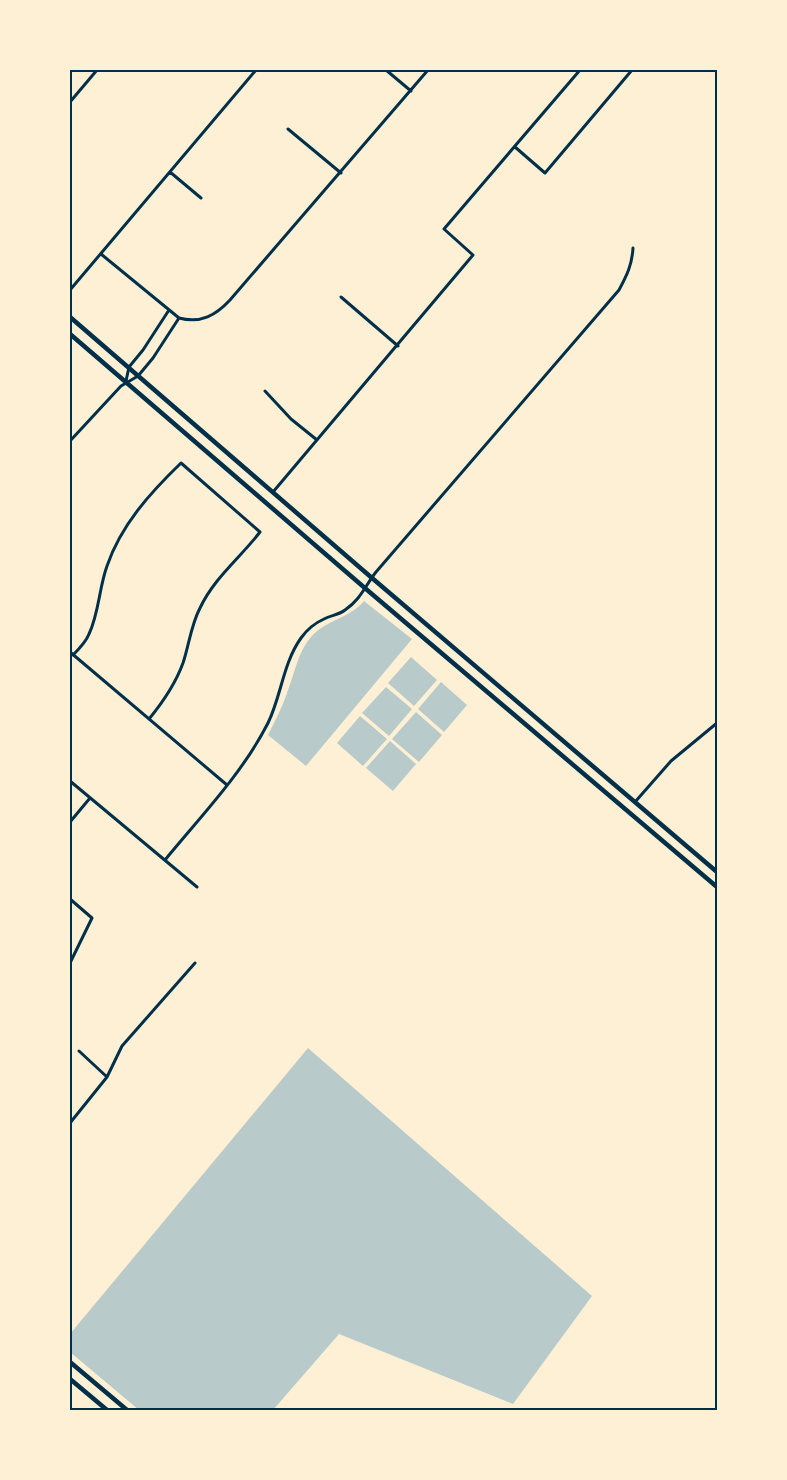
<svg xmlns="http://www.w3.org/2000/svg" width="787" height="1480" font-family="'Roboto Condensed',sans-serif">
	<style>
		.green { fill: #b9caca }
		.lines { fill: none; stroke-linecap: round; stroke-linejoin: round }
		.minor { stroke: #003049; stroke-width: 3 }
		.secondary { stroke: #003049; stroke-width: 4.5 }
		.neatline { fill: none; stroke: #003049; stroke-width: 2 }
	</style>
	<rect width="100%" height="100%" fill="#fdf0d5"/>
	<path class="green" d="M364,601L412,639L306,766L268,735C275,721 283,706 288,690C295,672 298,652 311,637C326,620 350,618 364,601Z
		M411,657L437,680L414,706L388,683Z
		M441,682L467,705L444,732L418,709Z
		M386,687L412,709L389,736L362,713Z
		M416,712L442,735L419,762L392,739Z
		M360,716L387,739L363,766L337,743Z
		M390,741L416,764L393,791L366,768Z
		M308,1048L592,1296L513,1404L339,1334L273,1410H139L70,1352V1334Z"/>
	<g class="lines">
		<path class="minor" d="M386,70L411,91
			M70,102L97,70
			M288,129L341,173
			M515,147L545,173L632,70
			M170,172L201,198
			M101,254L179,318C201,324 216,315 230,300L428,70
			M70,290L256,70
			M341,297L398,346
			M126,381L129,367L143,350L169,310
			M265,391L291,419L317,440
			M70,441L121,386L138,376L153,358L179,318
			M273,492L473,255L444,229L580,70
			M70,652L227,785
			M73,655C79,649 86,642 89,634C99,613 99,588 107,566C121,525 150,493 181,463L260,532C240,558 214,578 200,608C191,625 189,645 183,663C175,685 163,702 149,719
			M70,781L197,887
			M635,802L671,761L717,723
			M70,822L90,798
			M165,860C201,816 242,774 268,723C281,697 283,663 301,638C306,631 315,623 324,619C331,615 339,615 345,610C361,599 365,586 376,572L619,290C627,275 632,265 633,248
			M70,899L92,918L70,963
			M79,1051L107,1077
			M70,1123L107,1077L122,1046L195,963"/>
		<path class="secondary" d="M70,317L372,578L717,872
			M70,334L366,589L717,887
			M70,1362L127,1410
			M70,1379L107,1410"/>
	</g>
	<rect width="787" height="1480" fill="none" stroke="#fdf0d5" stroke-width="142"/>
	<rect x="71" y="71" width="645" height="1338" class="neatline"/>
</svg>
